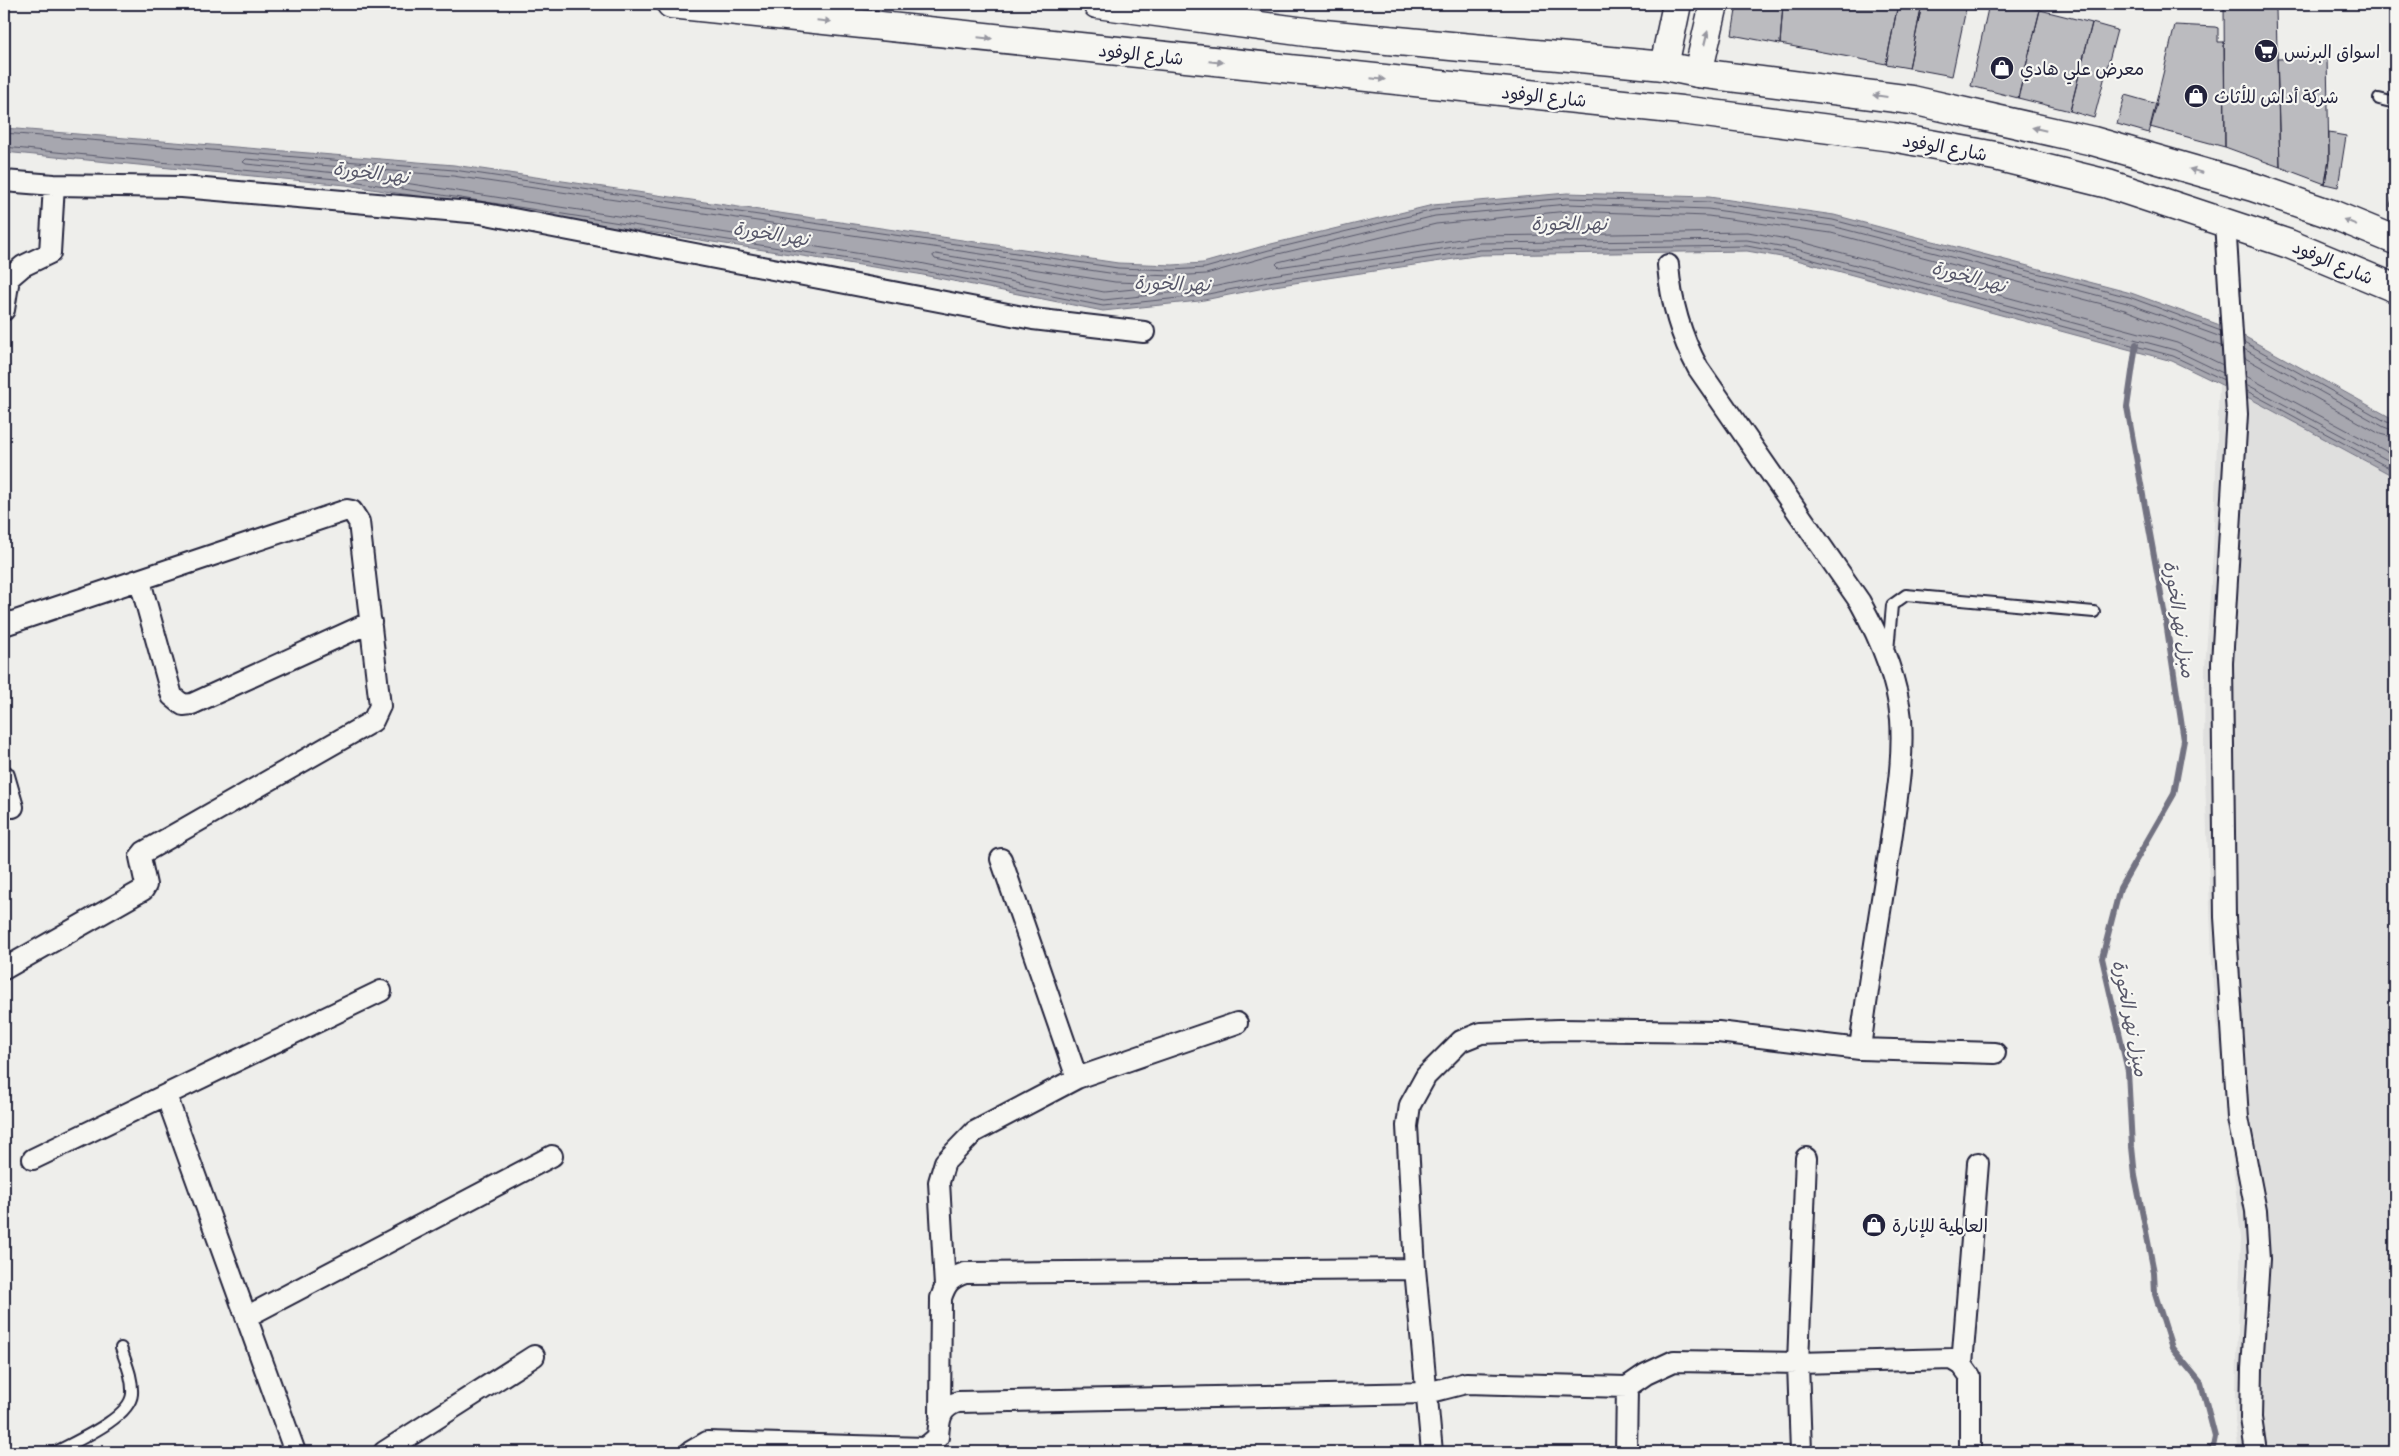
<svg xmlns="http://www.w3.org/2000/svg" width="2399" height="1456" font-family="Delius,'Playpen Sans Arabic',sans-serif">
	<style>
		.built { fill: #dfdfde }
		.water { fill: #a7a7af; stroke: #727281 }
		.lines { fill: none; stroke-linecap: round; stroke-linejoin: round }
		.shore { stroke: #575769; stroke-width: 1 }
		.stream { stroke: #727281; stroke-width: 6 }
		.building { fill: #bbbbbf; stroke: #22223b }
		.lane-casing { stroke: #22223b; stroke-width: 14 }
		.street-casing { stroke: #22223b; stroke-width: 24 }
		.secondary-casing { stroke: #22223b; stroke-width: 31 }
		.primary-casing { stroke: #22223b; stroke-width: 31 }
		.lane { stroke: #f6f6f2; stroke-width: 10 }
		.street { stroke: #f6f6f2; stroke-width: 20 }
		.secondary { stroke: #f6f6f2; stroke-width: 28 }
		.primary { stroke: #f6f6f2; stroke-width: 28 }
		.oneway { fill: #9797a0 }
		.labels { text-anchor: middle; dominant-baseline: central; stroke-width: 4.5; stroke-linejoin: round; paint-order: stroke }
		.poi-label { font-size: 18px; fill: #22223b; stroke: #f6f6f2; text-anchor: start }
		.street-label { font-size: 18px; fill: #22223b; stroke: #f6f6f2 }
		.water-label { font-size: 19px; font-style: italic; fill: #575769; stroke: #f6f6f2 }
	</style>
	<rect width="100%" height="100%" fill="#eeeeeb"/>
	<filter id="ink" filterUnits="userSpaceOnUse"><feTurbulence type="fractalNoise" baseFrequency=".02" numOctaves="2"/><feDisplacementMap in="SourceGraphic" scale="10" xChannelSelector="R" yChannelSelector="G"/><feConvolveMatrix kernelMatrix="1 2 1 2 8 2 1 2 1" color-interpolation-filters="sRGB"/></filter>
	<g filter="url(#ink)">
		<path class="built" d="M2219,384L2253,400L2395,477V1452H2240L2238,1446L2235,1421L2241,1238L2213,985L2204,753L2205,668L2213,554Z"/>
		<path class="water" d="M4,128L454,165L1118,263L1173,265L1203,263L1267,245L1433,205L1567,193L1709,197L1834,215L2131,293L2231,329L2395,420V477L2253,400L2172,361L1793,259L1747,251L1481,255L1274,286L1199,301L1103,311L918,274L346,185L4,152Z"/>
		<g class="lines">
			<path class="shore" d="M4,133L454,170L1118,268L1173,270L1205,268L1269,250L1434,210L1567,198L1709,202L1833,220L2129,297L2221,331
				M4,147L346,180L919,270L1103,306L1198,296L1274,281L1480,250L1747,246L1795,255L2173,356L2224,380
				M936,254L1115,282L1144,283L1147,286L1144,288L1104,292L935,259L933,256Z
				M2221,337L2127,303L1832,226L1708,209L1568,204L1435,216L1270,256L1206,274L1173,276L1116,274L453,176L246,159L243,162L246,164L347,174L920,263L1104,300L1197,290L1272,275L1480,243L1747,240L1796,249L2175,350L2223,373
				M2244,342L2387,422L2395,424
				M2221,346L2125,310L1831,233L1708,216L1568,211L1436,224L1278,262L1276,264L1279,267L1480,236L1748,232L1798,241L2177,343L2223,365
				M2244,349L2384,427L2395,431
				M2245,358L2380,434L2395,438
				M2246,376L2395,456
				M2246,384L2395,464
				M2247,391L2395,471"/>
			<path class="stream" d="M2136,344L2127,407L2166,622L2184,740L2174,794L2120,888L2102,958L2128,1071L2132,1147L2135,1176L2154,1272L2155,1294L2172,1348L2201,1383L2215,1437L2212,1452"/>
		</g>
		<path class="building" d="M1737,4H1783L1780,44L1732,35Z
			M1783,4H1898L1886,64L1780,44Z
			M1898,4H1922L1909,68L1886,64Z
			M1922,4H1967L1952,76L1909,68Z
			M1989,4H2015L2040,10L2018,98L1971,86Z
			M2224,4H2274L2273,9L2276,10L2280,167L2225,147Z
			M2040,10L2092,23L2070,111L2018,98Z
			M2092,23L2117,30L2094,118L2070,111Z
			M2175,25L2215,27L2218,28V42H2224L2225,147L2150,127Z
			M2327,58L2329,159L2325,184L2280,167L2277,59Z
			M2125,95L2157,104L2149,133L2117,124Z
			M2329,133L2346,136L2338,187L2325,184L2329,159Z
			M2395,186V209L2390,206Z"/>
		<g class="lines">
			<g class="lane-casing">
				<path id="lane" d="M2379,99L2395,103
					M1888,651L1892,605L1906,595L2094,612
					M56,1452C76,1441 130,1418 132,1394C133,1378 126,1363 121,1348"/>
			</g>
			<g class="street-casing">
				<path id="street" d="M4,181L54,185L182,187L481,213L1033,319L1144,332
					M2225,222L2237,414L2222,663L2225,917L2238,1118L2256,1211L2259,1259L2252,1369L2251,1418L2256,1452
					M1668,265C1671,303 1680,335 1698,368L1860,602C1880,638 1897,677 1901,719C1904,764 1895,809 1889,854C1879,919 1868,984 1860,1049
					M4,310L9,278L23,266L50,253L54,185
					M140,581L172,696L183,705L192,704L371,622
					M4,625L347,510L352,511L359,522L380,706L373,721L144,852L140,857L146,885L143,890L4,969
					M4,776L13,807
					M1001,859L1077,1078
					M166,1095L295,1452
					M33,1159L381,991
					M945,1286L939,1182L945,1162L974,1132L1077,1078L1237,1023
					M246,1317L552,1156
					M1962,1365L1978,1163
					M940,1415L941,1298C946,1283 950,1278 965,1273L1415,1269
					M384,1452L534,1356
					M690,1452L707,1442L925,1448L938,1437C939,1420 940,1407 958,1402L1427,1393L1466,1383L1627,1387L1646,1374L1674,1361L1798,1363L1952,1359L1962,1365L1970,1376V1452
					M1432,1452L1415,1269L1407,1126L1410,1105L1426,1076L1461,1041L1481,1033L1559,1030L1718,1032L1860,1049L1995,1053
					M1626,1452L1627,1387
					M1801,1452L1798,1363L1806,1158"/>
			</g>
			<g class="secondary-casing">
				<path id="secondary" d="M1664,66L1677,4
					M1698,73L1714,4"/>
			</g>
			<g class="primary-casing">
				<path id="primary" d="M671,4L1681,110L1892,137L1995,156L2108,184L2289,244L2395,288
					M1097,4L1313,33L1664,66L1698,73L1912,100L2093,141L2253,187L2334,215L2395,240"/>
			</g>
			<use href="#lane" class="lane"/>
			<use href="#street" class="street"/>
			<use href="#secondary" class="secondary"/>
			<use href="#primary" class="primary"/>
		</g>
		<defs><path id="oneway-solid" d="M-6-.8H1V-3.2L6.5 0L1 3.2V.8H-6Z" transform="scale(1.25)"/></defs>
		<g class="oneway">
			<use href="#oneway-solid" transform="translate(824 21) rotate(6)"/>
			<use href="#oneway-solid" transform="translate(985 38) rotate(6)"/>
			<use href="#oneway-solid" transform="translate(1706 38) rotate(-76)"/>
			<use href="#oneway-solid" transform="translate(1216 62) rotate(6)"/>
			<use href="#oneway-solid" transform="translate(1378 79) rotate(6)"/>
			<use href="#oneway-solid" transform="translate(1880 96) rotate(-173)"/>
			<use href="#oneway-solid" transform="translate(2039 129) rotate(-167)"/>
			<use href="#oneway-solid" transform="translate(2196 171) rotate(-164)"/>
			<use href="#oneway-solid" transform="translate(2350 222) rotate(-158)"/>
		</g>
	</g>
	<defs>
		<g id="supermarket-disc" transform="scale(1.25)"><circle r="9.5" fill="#22223b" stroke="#f6f6f2"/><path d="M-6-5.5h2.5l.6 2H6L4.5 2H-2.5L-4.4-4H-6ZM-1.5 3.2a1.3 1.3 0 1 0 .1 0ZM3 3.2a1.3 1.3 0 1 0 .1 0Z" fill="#fff"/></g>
		<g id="shop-disc" transform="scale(1.25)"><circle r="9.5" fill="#22223b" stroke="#f6f6f2"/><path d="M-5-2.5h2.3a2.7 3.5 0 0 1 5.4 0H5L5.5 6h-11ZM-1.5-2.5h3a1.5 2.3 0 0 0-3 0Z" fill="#fff"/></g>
	</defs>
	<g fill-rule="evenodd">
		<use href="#supermarket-disc" x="2266" y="51"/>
		<use href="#shop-disc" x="2002" y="68"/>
		<use href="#shop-disc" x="2196" y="96"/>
		<use href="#shop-disc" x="1874" y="1225"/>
	</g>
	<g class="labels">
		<g class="poi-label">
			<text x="2284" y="51">اسواق البرنس</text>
			<text x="2020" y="68">معرض علي هادي</text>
			<text x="2214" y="96">شركة أداش للأثاث</text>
			<text x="1892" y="1225">العالمية للإنارة</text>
		</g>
		<g class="street-label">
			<text transform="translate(1141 54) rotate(6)">شارع الوفود</text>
			<text transform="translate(1544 96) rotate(6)">شارع الوفود</text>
			<text transform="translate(1945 147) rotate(10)">شارع الوفود</text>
			<text transform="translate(2333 262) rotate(23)">شارع الوفود</text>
		</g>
		<g class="water-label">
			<text transform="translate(371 172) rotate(7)">نهر الخورة</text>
			<text x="1569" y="223">نهر الخورة</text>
			<text transform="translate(771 233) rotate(9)">نهر الخورة</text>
			<text transform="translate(1969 276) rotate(15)">نهر الخورة</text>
			<text transform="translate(1172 283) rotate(2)">نهر الخورة</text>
			<text transform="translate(2180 619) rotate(81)">مبزل نهر الخورة</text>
			<text transform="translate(2131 1018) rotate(79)">مبزل نهر الخورة</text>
		</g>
	</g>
	<rect width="2399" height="1456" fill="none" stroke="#f6f6f2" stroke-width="20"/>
	<rect x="10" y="10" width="2379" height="1436" fill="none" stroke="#22223b" stroke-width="2" filter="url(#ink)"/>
</svg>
